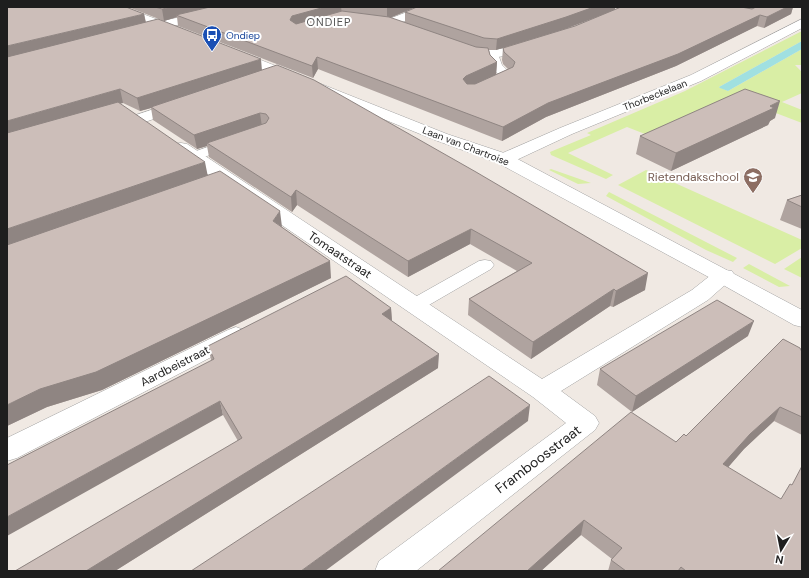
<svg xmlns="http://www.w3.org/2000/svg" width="809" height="578" font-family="'DM Sans',sans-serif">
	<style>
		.grass { fill: #d9eea5 }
		.water { fill: #a0e0e1 }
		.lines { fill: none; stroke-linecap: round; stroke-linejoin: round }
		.service-casing { stroke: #a2a2a2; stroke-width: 1 }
		.minor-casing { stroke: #a2a2a2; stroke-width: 1 }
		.tertiary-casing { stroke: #a2a2a2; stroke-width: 1 }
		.service { fill: #fff; fill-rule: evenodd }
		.minor { fill: #fff; fill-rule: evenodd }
		.tertiary { fill: #fff; fill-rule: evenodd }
		.wall { fill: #afa39f; fill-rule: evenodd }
		.shaded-wall { fill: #8f8582 }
		.building { fill: #ccbeb9; stroke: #8f8582 }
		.labels { text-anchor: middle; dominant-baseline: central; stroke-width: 4; stroke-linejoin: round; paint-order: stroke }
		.far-transit-label { font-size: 10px; fill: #164399; stroke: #fff; text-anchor: start }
		.far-street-label { font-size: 10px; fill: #1e1e1e; stroke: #fff }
		.far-neighbourhood-label { font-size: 11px; letter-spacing: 1px; fill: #515151; stroke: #fff }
		.education-label { font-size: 12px; fill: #785e54; stroke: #fff; text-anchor: end }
		.street-label { font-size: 12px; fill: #1e1e1e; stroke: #fff }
		.near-street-label { font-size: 14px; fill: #1e1e1e; stroke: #fff }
	</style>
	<rect width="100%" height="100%" fill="#f0e9e3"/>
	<path class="grass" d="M802,31V41L719,87L728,91L802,49V65H795L802,72V93L782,102L802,110V123L744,101L663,141L627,127L568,153L613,175L606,179L551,155L550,152L591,135L587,133L685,91Z
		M551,169L591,183L578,184L549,170Z
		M646,170L802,240V248L775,264L618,185Z
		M609,192L737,258L733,262L706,250L606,196Z
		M802,257V278L784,269Z
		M749,264L790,286L779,287L743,268Z"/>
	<path class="water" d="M802,41V49L728,91L720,88L719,87Z"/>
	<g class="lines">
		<g class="service-casing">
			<path id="service" d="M494,53L498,54L502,65L513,76L511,79L491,88L485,84L499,75L490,66L488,56Z
				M233,138L238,139L240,142L238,145L193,161L188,160L186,157L188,154Z
				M485,260L491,261L494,265L491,269L422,309L415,311L408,309L405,305L408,301L479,261Z"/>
		</g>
		<g class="minor-casing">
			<path id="minor" d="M225,7H246L244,9L140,34L134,30L136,27Z
				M420,7H436L434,9L400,23L417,29L419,32L417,35L413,36L392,30L387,22L389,19Z
				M802,19V28L701,81L572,134L510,163L504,164L498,163L495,159L498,155L560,128L691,75Z
				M530,41L536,45L535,48C512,55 493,61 469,55C464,53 458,52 455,48L461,44C496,53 496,50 530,41Z
				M181,100L186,102L189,105L186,108L139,124L133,122L131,119L133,116Z
				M181,143L187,144L542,379L692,290L716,271L724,270L732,271L735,276L708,300L561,391L595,416L599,423L595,430L416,571H375L379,561L566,423L533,397L175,152L173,148L175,144Z
				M236,327L244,330L248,335L244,340L17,458L7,461V438L228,330Z"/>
		</g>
		<g class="tertiary-casing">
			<path id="tertiary" d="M108,7H124L183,29L185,32L183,35H175L110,9Z
				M233,49L447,134L510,155L802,310V327L794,325L716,281L498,163L435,140L228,56L226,53Z"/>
		</g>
		<use href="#service" class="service"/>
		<use href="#minor" class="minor"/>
		<use href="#tertiary" class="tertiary"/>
	</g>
	<path class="wall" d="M128,7H416L390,18L405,23V12L417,7H615V10L565,29L531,39L575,26L621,7H802V8L793,7L791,14L764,28L757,26L676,66L546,117L502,141L318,69L313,78L178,26L177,17L164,21ZM503,48L502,60L503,64L508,69L496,75L497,62L490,55L489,50H496Z
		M144,14L146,22L262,70L645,290L613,307L610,306L531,359L468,315L469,299L517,271L470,244L408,277L297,205L292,212L209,157L207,146L197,149L153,120L151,108L140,111L123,103H119L208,175L282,227L331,278L102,390L47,407L7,426Z
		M775,118L770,121L768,125L671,171L636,154L640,136Z
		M802,195V229L780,220L787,200Z
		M391,308L392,321L438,368L115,571H15L238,441L223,415L208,346Z
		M748,336L632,412L597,385L600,369Z
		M802,352V435L774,421L744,449L728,467L802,571H608L611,560L612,559L581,535L541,571H438L686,436Z"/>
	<path class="shaded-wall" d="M172,7H219L176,15L177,17L164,21L162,9Z
		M325,7H341L342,14L291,31L290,20L292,16Z
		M389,7H416L387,19V8Z
		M594,7H615V10L565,29L496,50L497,39Z
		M787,7H793L791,14L764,28L767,17Z
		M144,14L146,25L7,59V46Z
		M760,15L757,26L676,66L546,117L502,141L503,127L548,103Z
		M317,57L318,69L313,78L312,66Z
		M261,59L262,71L151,107V108L140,111L137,98Z
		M497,62L496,75L465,89L463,79L466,76Z
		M120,89L123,103L7,136V121Z
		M780,101L775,118L770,121L768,125L671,171L676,153Z
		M260,113L262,127L207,143V146L197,149L194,135Z
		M205,162L208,177L7,247V229Z
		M296,190L297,205L292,212L291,197Z
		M280,211L282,227L273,221Z
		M471,229L470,244L408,277V261Z
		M330,261L331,278L102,390L47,407L7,426V405L40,389Z
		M648,273L645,290L613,307L616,291Z
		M614,289L610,306L531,359L533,342Z
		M391,308L392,322L382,314Z
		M754,321L748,336L632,412L636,396Z
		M439,354L438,368L115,571H86Z
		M220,401L223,415L7,536V517Z
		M530,405L528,421L325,571H301Z
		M780,407L774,421L744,449L718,479L723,464L750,434Z
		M584,520L581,535L541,571H527Z"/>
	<path class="building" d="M7,7H126L144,14L7,46Z
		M155,7H172L162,9Z
		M210,7H325L292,16L290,20L296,24L342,11L389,17L476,47L488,48L490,55L497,62L466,76L463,79L467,84H475L513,67L515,62L504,52L503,48L575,26L621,7H741L752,9L756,7H787L767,17L760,15L678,54L548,103L503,127L317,57L312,66L176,15Z
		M417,7H594L566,17L497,39L484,38L405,12Z
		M158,19L261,59L137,98L120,89L7,121V57Z
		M277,65L314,80L476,172L648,273L616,291L614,289L533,342L469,299L532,263L471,229L408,261L296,190L291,197L207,143L266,123L269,118L266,114L260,113L194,135L151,107Z
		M745,89L780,101L770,106L774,108L676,153L640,136Z
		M118,102L205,162L7,229V133Z
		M220,171L280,211L273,221L330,261L96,372L40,389L7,405V245Z
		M802,195V207L787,200Z
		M346,276L391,308L382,314L439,354L86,571H15L242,438L220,401L7,517V465L214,359L208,346Z
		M717,300L754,321L636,396L600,369Z
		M783,339L800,348L802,352V417L780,407L750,434L723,464L781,499L790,484L792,485L802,466V571H686L681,567L678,571H626L611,560L622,548L584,520L527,571H438L631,412L676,442L684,434L686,436Z
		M489,376L530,405L301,571H191Z"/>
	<defs>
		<g id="bus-pin" transform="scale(1)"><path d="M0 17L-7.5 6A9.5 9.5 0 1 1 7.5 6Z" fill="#1a4fb4" stroke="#fff"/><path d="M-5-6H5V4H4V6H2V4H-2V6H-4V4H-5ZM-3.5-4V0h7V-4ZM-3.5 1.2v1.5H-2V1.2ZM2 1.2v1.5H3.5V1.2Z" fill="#fff"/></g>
		<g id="school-pin" transform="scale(1)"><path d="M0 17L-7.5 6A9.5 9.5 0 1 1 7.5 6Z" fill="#8d6e63" stroke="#fff"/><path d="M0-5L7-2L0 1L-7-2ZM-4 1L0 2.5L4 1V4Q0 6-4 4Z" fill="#fff"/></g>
	</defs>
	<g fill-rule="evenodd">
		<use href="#bus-pin" x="212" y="35"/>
		<use href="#school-pin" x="753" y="177"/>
	</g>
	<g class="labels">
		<g class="far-transit-label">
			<text x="226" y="35">Ondiep</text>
		</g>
		<g class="far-street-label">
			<text transform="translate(655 95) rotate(-22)">Thorbeckelaan</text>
			<text transform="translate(466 146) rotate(21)">Laan van Chartroise</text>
		</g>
		<g class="far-neighbourhood-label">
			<text x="329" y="22">ONDIEP</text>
		</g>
		<g class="education-label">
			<text x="739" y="177">Rietendakschool</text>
		</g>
		<g class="street-label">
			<text transform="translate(340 255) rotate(34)">Tomaatstraat</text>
			<text transform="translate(175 366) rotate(-27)">Aardbeistraat</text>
		</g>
		<g class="near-street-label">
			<text transform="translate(538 459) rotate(-37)">Framboosstraat</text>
		</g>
	</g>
	<rect width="809" height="578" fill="none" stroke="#1e1e1e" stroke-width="16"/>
	<g transform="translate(781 550) rotate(190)" stroke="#ffffff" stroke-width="3" paint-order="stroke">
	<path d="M0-3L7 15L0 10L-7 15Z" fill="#1e1e1e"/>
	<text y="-6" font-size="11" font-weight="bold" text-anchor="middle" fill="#1e1e1e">N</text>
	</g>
</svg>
